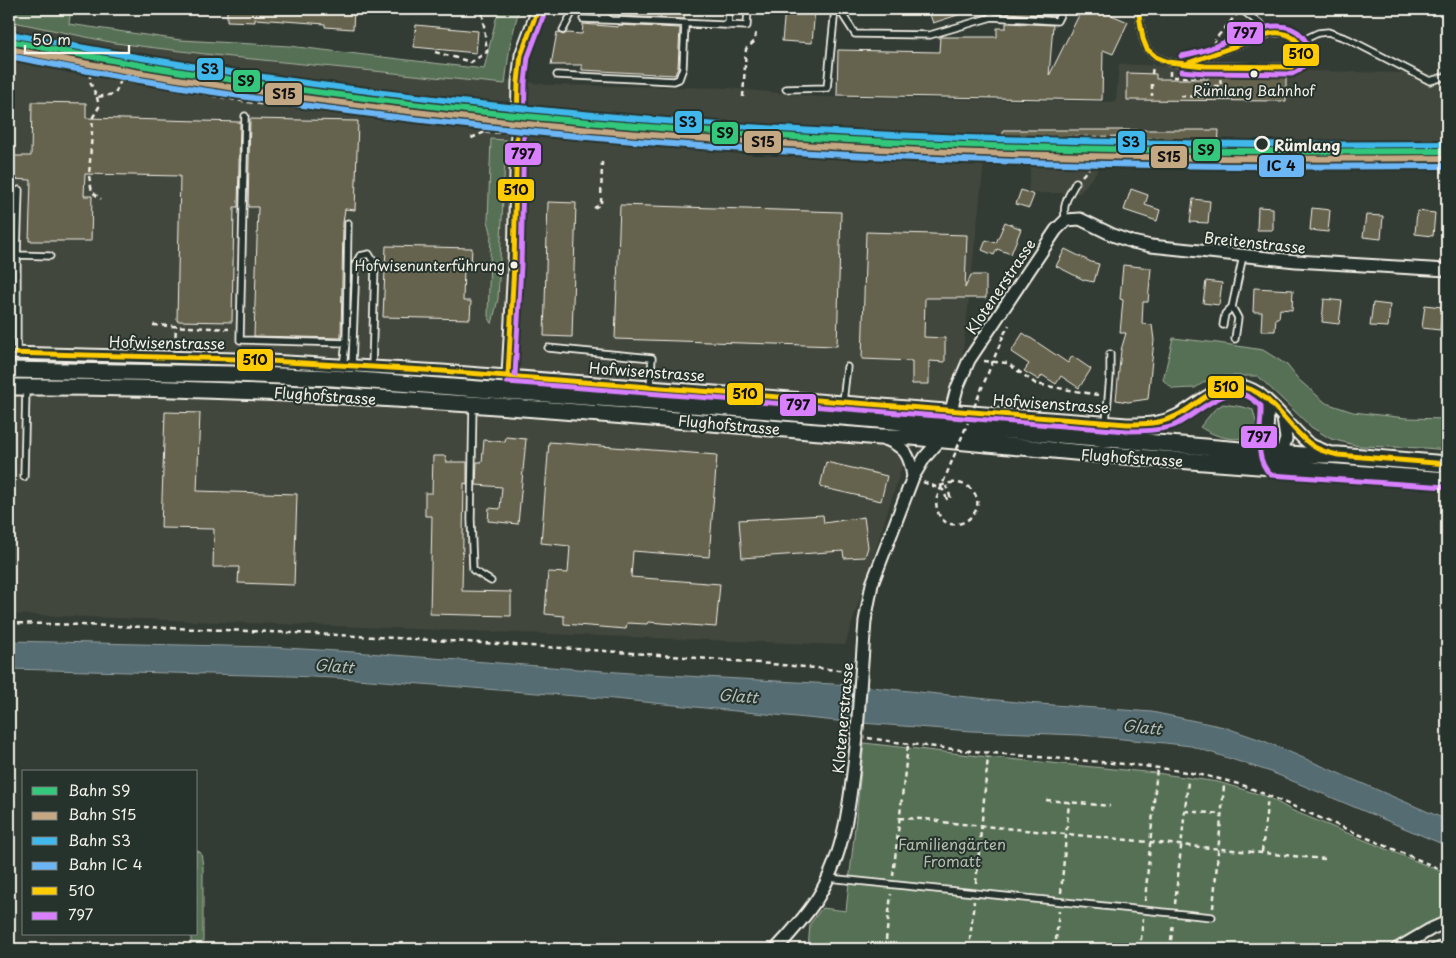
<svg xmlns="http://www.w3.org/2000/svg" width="1456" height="958" font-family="'Playpen Sans',sans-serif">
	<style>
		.built { fill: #42473c }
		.green { fill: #577056; stroke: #a6b09f }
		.water { fill: #556c73; stroke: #95a1a2 }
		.building { fill: #65624e; stroke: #f4f1e8 }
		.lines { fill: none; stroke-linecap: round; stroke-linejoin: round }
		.service-casing { stroke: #f4f1e8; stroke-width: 9 }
		.minor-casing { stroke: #f4f1e8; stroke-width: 15 }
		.secondary-casing { stroke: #f4f1e8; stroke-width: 19 }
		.path { stroke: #f4f1e8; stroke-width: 2.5; stroke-dasharray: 5 4; stroke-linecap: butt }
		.service { stroke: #26332d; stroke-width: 5.5 }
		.minor { stroke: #26332d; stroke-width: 11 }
		.secondary { stroke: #26332d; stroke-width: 15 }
		.rail-casing { stroke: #f4f1e8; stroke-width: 5.5 }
		.rail { stroke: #26332d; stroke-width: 4; stroke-dasharray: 11; stroke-linecap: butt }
		.path-bridge { stroke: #f4f1e8; stroke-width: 2.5; stroke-dasharray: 5 4; stroke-linecap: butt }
		.bus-1-casing { stroke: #26332d; stroke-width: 9 }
		.bus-2-casing { stroke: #26332d; stroke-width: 9 }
		.bus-1 { stroke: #fc0; stroke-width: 5 }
		.bus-2 { stroke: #d880ff; stroke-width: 5 }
		.rail-1-casing { stroke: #26332d; stroke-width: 10 }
		.rail-2-casing { stroke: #26332d; stroke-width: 10 }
		.rail-3-casing { stroke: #26332d; stroke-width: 10 }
		.rail-4-casing { stroke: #26332d; stroke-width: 10 }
		.rail-1 { stroke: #33c87b; stroke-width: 6 }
		.rail-2 { stroke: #c4a783; stroke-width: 6 }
		.rail-3 { stroke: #40b8ec; stroke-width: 6 }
		.rail-4 { stroke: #6db6f5; stroke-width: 6 }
		.bus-dot { fill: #f4f1e8; stroke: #26332d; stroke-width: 2 }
		.stop-dot { fill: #26332d; stroke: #f4f1e8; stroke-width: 2.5 }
		.labels { text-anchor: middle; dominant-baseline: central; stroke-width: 4; stroke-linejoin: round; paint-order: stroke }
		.bus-label { font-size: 14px; fill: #f4f1e8; stroke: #26332d }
		.stop-label { font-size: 15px; font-weight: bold; fill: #f4f1e8; stroke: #26332d; text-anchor: start }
		.street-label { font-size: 15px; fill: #f4f1e8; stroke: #26332d }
		.park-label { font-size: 15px; fill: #b5bdae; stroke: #26332d }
		.water-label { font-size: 16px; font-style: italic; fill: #b4bcb9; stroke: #26332d }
		.line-badge { stroke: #26332d; stroke-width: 2 }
		.pale-badge-label { font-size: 14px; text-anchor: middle; font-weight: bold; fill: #111 }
	</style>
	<rect width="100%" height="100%" fill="#333c34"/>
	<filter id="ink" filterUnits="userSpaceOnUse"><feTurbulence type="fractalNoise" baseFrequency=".02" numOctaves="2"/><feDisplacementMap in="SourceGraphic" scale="10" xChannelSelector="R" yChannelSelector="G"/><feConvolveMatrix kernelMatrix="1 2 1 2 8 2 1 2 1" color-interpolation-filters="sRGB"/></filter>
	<g filter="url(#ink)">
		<path class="built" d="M9,17L61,27L345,53L473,75L548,85L728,88L817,97L1116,102L1119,64L1219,69L1447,74V163L1105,161L1080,193H1028L1031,163L984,162L959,387L903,463L845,645L9,614Z"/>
		<path class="green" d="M9,9H71L69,24L180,40L289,46L484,69L496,19L501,9H519L510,45L505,84L222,56L115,43L9,21Z
			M491,139L506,140L498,299L492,324L488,316L491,232L488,221Z
			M1173,338L1218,343L1263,350L1287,365L1299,380L1326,403L1353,412L1406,418L1447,419V450L1425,448L1359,446L1331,439L1311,427L1258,376H1214L1195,388L1173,389L1163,380Z
			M1223,404L1243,407L1253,410L1257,426C1255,428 1252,433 1249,435C1235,444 1212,435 1200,427L1214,410Z
			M864,743L988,757L1156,773L1218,782L1268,797L1291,810L1440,871L1447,876V910L1442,916L1385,949H808L810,924L822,908L846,911Z
			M196,850L201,853L203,866V949H191V934H196Z"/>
		<path class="water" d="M9,641L269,647L354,652L630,673L851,685L1026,703L1152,712L1224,727L1264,741L1447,820V846L1271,772L1191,746L1165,743L1080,735L972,731L847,722L614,699L357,679L290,676L9,669Z"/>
		<path class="building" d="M227,9H354L353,29L325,27V24L299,22L255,19V22L227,21Z
			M619,9H685L684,19L619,16Z
			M785,9H815L812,43L782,41Z
			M928,9H970V11L933,23Z
			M1007,9H1054V16L1007,13Z
			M1082,9H1097L1128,22L1113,54L1103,50L1102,100L837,95L838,50L939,52L940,37H997V28H1006V23L1053,25L1049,76Z
			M583,24L618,27V25L680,28L678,67L675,75L582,70V65H551L557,32L563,35L567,33L582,34Z
			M416,25L478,31L476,53L414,47Z
			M1127,73L1156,74V79H1208V73L1286,74V101L1127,100Z
			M32,102L86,103V118L240,122L238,207H234L232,322L177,321L180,176L85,174L84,196H92L91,241H29L31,180L11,179V156H31Z
			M250,119L358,121L355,210L345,209L343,223L341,338L254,336L258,207H248Z
			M1003,130H1219L1218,148L1003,144Z
			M1131,189L1148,195L1145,205L1160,210L1157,221L1124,210Z
			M1021,190L1034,195L1029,208L1016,204Z
			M1193,199L1210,201L1208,223L1190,222Z
			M548,202L576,203L572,337L544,336Z
			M620,205L841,212L837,346L615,339Z
			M1258,207L1273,208V230H1257Z
			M1312,208L1330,210L1328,232L1310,230Z
			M1417,211L1435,213L1433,236L1415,234Z
			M1366,215L1383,216L1381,239L1363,237Z
			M1005,222L1021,229L1011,254L997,249L994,255L982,250L986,240L996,243Z
			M866,232L967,235L965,288L971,275H986V298H925L924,337L945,338V362L929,361V384H912V361L862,359Z
			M386,246L472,248L471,267H464L463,301H471L470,319L383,317Z
			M1065,249L1091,262L1099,264L1094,282L1084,280L1056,266Z
			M1123,265L1151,268L1148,302H1143L1142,324L1152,325L1154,340L1148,399L1128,402L1116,400L1121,350L1126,333H1120L1123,300L1120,299Z
			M1206,281L1222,283L1219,305L1203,303Z
			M1254,288L1293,290L1292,310L1280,309L1279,318H1276L1275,331H1261L1262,312H1253Z
			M1324,299L1342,301L1339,324L1322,322Z
			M1373,303L1390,305L1388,327L1370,326Z
			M1425,305L1442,307L1440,330L1422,328Z
			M1023,333L1068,363L1072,356L1091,369L1079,388L1061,376L1056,384L1042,375L1039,380L1024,371L1029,364L1011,352Z
			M165,412L200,413L197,491L297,494L294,585L238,583L239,567H213L214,529L161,528Z
			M506,437L526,439L518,524L488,521L489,508L500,509L502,487L476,485L477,462H482L484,440L505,442Z
			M549,442L717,455L709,557L633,551L631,577L720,584L716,627L648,622L647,624L627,623L626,629L564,624V616L545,614L548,572L568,573L570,546L541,543Z
			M433,456H446V462H467V484L464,483L462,591L511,592V616L430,614L432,516H425V493H432Z
			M826,462L887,476L881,501L820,487Z
			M823,515L824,523L864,517L868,547L865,557L844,558L843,551L742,558L739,520Z"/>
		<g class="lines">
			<g class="service-casing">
				<path id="service" d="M595,9L609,19
					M839,9L855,34L930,35L992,17L1057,21L1063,9
					M989,9L992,17
					M1138,9L1143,39L1147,49L1156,57L1168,62L1205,66L1291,67L1298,63L1302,54L1299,42L1290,35L1282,33H1272L1188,63
					M1244,9L1245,12L1272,33
					M583,19L747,26L748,9
					M728,26L729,9
					M563,30L572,13L579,9
					M1299,42L1318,33L1328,32L1348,39L1430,81L1447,76
					M557,75L674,81L679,79L683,68L685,24
					M786,89L827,88L835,9
					M245,116L240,340L346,343
					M1066,220C1061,205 1069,195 1076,182
					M17,255L19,190
					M1232,307L1238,318L1235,339
					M1223,325L1225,314L1232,307L1243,256
					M548,348L652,358L650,387
					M17,353V255L50,256
					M343,366L346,343L348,223
					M352,366L356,263L360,256L369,254L375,264L372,368
					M843,402L847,367
					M473,404L471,519L473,570L491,581
					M1106,422L1110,376V354
					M24,477L26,389
					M828,878L1212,917
					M1431,949L1447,941"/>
			</g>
			<g class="minor-casing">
				<path id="minor" d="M9,353L236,359L442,371L1127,424C1144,424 1160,424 1176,416C1202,404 1226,371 1258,393C1276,406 1290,427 1307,442L1313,446L1330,453
					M508,375L514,265L518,82L521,55L538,9
					M1268,402C1269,420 1264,443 1269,459
					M951,411L957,388L969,360L1056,230L1066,220L1080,219L1115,236L1132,242L1151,246L1296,261L1447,270
					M883,438C905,447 910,454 913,477
					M1279,461L1286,439L1283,418
					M857,731L865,621L872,584L913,477L925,457L940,440
					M776,949C791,933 805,917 817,899C847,851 851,792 857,737
					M1397,949L1431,929L1447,922"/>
			</g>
			<g class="secondary-casing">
				<path id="secondary" d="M9,370L232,374L332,378L757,410L1302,455H1338L1447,464
					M9,387C300,385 590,413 879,437H912L1096,454L1447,480"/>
			</g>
			<path class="path" d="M464,9H466
				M518,9L521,11
				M1213,44L1218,36L1237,14
				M435,52L471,62L487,52L482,9
				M9,57L65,70L265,105L381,113L478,124L485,132L469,139
				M1170,71V77H1205V97L1179,96
				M90,73V82L97,97L115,94L121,80
				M1152,74L1153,65
				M1152,84V96
				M1205,86H1221L1220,76
				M97,97L99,107L93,117L89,176L92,192L101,199
				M743,97L746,49L755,41L756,30
				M485,132L506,133
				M1030,137H1117L1159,139
				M1082,176L1097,159
				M594,208L601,204L602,162
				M153,325L229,329
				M1004,334L1009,325
				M175,345L176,326
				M984,361L1007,363L1036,384L1098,395
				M923,482L936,487L950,483
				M940,488L943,490L947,499L951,498L946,486
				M9,623C289,630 569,645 849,671
				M868,738C933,748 999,754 1064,759C1126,764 1189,768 1248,787L1447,872
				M1046,800L1110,806
				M1185,811L1222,814
				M899,818C914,819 928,818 942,822L1325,859
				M1262,852L1268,796
				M893,876L908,745
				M976,883L988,757
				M1061,893L1069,802
				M1145,901L1157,768
				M1175,904L1188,781
				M1213,908L1224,786
				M842,949H845
				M885,949L891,894
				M969,949L974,901
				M1055,949L1059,911
				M1140,949L1143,918
				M1170,949L1173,922"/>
			<use href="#service" class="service"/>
			<use href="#minor" class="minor"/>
			<use href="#secondary" class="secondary"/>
			<g class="rail-casing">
				<path id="rail" d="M9,39L162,60"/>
			</g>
			<use href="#rail" class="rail"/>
			<path class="path-bridge" d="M950,483C958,482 966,484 972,490C995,516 937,547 936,500L1004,334"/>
			<g class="bus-1-casing">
				<path id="bus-1" d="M1138,9L1143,39L1147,49L1156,57L1168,62L1205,66L1291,67C1315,54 1295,30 1273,33C1265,34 1255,39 1247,42C1227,49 1208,56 1188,63
					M9,353L236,359L442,371L1127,424C1144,424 1160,424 1176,416C1195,407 1213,385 1236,386C1271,388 1287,429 1313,446C1320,451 1329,453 1338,455L1447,464
					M508,375L514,265L518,82L521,55L538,9"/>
			</g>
			<g class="bus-2-casing">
				<path id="bus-2" d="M1181,56C1191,54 1201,52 1211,48C1235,39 1280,11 1302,36C1307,42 1310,50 1308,57C1306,65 1299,71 1292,74L1205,73L1181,71
					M515,375L521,265L525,82L528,57L545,12
					M507,382L1127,431C1142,431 1158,431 1173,426C1192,418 1220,389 1241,394C1249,395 1255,401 1261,406C1262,428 1252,458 1271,475L1446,487"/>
			</g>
			<use href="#bus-1" class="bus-1"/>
			<use href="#bus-2" class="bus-2"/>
			<g class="rail-1-casing">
				<path id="rail-1" d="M9,41C482,135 966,155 1447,151"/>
			</g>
			<g class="rail-2-casing">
				<path id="rail-2" d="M9,49C482,142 966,163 1447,158"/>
			</g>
			<g class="rail-3-casing">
				<path id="rail-3" d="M10,34C483,127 966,148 1447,144"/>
			</g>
			<g class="rail-4-casing">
				<path id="rail-4" d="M9,56C482,150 966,170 1447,166"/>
			</g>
			<use href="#rail-1" class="rail-1"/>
			<use href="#rail-2" class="rail-2"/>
			<use href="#rail-3" class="rail-3"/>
			<use href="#rail-4" class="rail-4"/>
		</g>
	</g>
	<g class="bus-dot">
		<circle cx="1254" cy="74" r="4.5"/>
		<circle cx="514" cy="265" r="4.5"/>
	</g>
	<circle class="stop-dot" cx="1262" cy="144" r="7"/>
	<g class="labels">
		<g class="bus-label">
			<text x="1254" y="90">Rümlang Bahnhof</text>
			<text x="505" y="265" text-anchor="end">Hofwisenunterführung</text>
		</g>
		<g class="stop-label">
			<text x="1274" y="144">Rümlang</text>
		</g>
		<g class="street-label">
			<text transform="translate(1255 242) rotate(6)">Breitenstrasse</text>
			<text transform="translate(1000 286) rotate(-56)">Klotenerstrasse</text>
			<text transform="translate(167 342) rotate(1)">Hofwisenstrasse</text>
			<text transform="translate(647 371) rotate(4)">Hofwisenstrasse</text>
			<text transform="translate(325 395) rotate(4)">Flughofstrasse</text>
			<text transform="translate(1051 403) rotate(4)">Hofwisenstrasse</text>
			<text transform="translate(729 424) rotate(5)">Flughofstrasse</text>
			<text transform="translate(1132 457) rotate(4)">Flughofstrasse</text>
			<text transform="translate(842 718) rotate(-85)">Klotenerstrasse</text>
		</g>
		<g class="park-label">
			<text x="952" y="843">Familiengärten<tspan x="952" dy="17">Fromatt</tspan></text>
		</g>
		<g class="water-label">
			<text transform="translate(334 665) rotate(4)">Glatt</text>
			<text transform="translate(738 695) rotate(4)">Glatt</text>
			<text transform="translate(1142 726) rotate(6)">Glatt</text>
		</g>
	</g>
	<g class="line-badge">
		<rect x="1226" y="21" width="38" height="24" rx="5" fill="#d880ff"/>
		<rect x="1282" y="43" width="38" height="24" rx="5" fill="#fc0"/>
		<rect x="196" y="57" width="28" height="24" rx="5" fill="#40b8ec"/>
		<rect x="232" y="69" width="29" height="24" rx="5" fill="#33c87b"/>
		<rect x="264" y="82" width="39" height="24" rx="5" fill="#c4a783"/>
		<rect x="674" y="110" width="29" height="24" rx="5" fill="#40b8ec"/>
		<rect x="711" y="121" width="28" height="24" rx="5" fill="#33c87b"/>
		<rect x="1117" y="130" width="29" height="24" rx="5" fill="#40b8ec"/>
		<rect x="743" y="130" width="39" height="24" rx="5" fill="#c4a783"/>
		<rect x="1192" y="138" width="29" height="24" rx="5" fill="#33c87b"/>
		<rect x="504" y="142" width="38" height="24" rx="5" fill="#d880ff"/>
		<rect x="1150" y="145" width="38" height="24" rx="5" fill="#c4a783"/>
		<rect x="1258" y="154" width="47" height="24" rx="5" fill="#6db6f5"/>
		<rect x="497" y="178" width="38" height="24" rx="5" fill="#fc0"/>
		<rect x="236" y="348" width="38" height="24" rx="5" fill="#fc0"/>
		<rect x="1207" y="375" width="38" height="24" rx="5" fill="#fc0"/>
		<rect x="726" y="382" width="38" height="24" rx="5" fill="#fc0"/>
		<rect x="779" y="393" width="38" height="24" rx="5" fill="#d880ff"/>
		<rect x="1240" y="425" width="38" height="24" rx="5" fill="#d880ff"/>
	</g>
	<g class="pale-badge-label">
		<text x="1245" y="38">797</text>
		<text x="1301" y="59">510</text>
		<text x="210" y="74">S3</text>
		<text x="246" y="86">S9</text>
		<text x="284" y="99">S15</text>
		<text x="688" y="127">S3</text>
		<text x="725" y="138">S9</text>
		<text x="1131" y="147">S3</text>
		<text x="763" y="147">S15</text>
		<text x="1206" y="155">S9</text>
		<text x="523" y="159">797</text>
		<text x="1169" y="162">S15</text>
		<text x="1281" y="171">IC 4</text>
		<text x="516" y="195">510</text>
		<text x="255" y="365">510</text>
		<text x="1226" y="392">510</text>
		<text x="745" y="399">510</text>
		<text x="798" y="410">797</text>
		<text x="1259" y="442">797</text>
	</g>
	<rect width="1456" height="958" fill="none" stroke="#26332d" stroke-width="30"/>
	<rect x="15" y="15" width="1426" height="928" fill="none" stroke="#f4f1e8" stroke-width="2" filter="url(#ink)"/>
	<rect x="22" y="770" width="175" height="165" fill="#26332d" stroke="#787f78"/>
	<rect x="32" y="787" width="25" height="8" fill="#33c87b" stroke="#787f78"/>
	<text x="68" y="796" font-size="15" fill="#f4f1e8">Bahn S9</text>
	<rect x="32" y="812" width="25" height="8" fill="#c4a783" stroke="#787f78"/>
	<text x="68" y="820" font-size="15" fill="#f4f1e8">Bahn S15</text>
	<rect x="32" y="837" width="25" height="8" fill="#40b8ec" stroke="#787f78"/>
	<text x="68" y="846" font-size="15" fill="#f4f1e8">Bahn S3</text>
	<rect x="32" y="862" width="25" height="8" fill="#6db6f5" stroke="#787f78"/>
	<text x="68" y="870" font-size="15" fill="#f4f1e8">Bahn IC 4</text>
	<rect x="32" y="887" width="25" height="8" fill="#ffcc00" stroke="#787f78"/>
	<text x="68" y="896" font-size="15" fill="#f4f1e8">510</text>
	<rect x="32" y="912" width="25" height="8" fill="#d880ff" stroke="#787f78"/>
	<text x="68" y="920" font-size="15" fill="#f4f1e8">797</text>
	<path d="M25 45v8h104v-8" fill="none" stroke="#f4f1e8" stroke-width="2.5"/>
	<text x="32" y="45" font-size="15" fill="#f4f1e8" stroke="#26332d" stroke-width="4" paint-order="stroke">50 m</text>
</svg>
